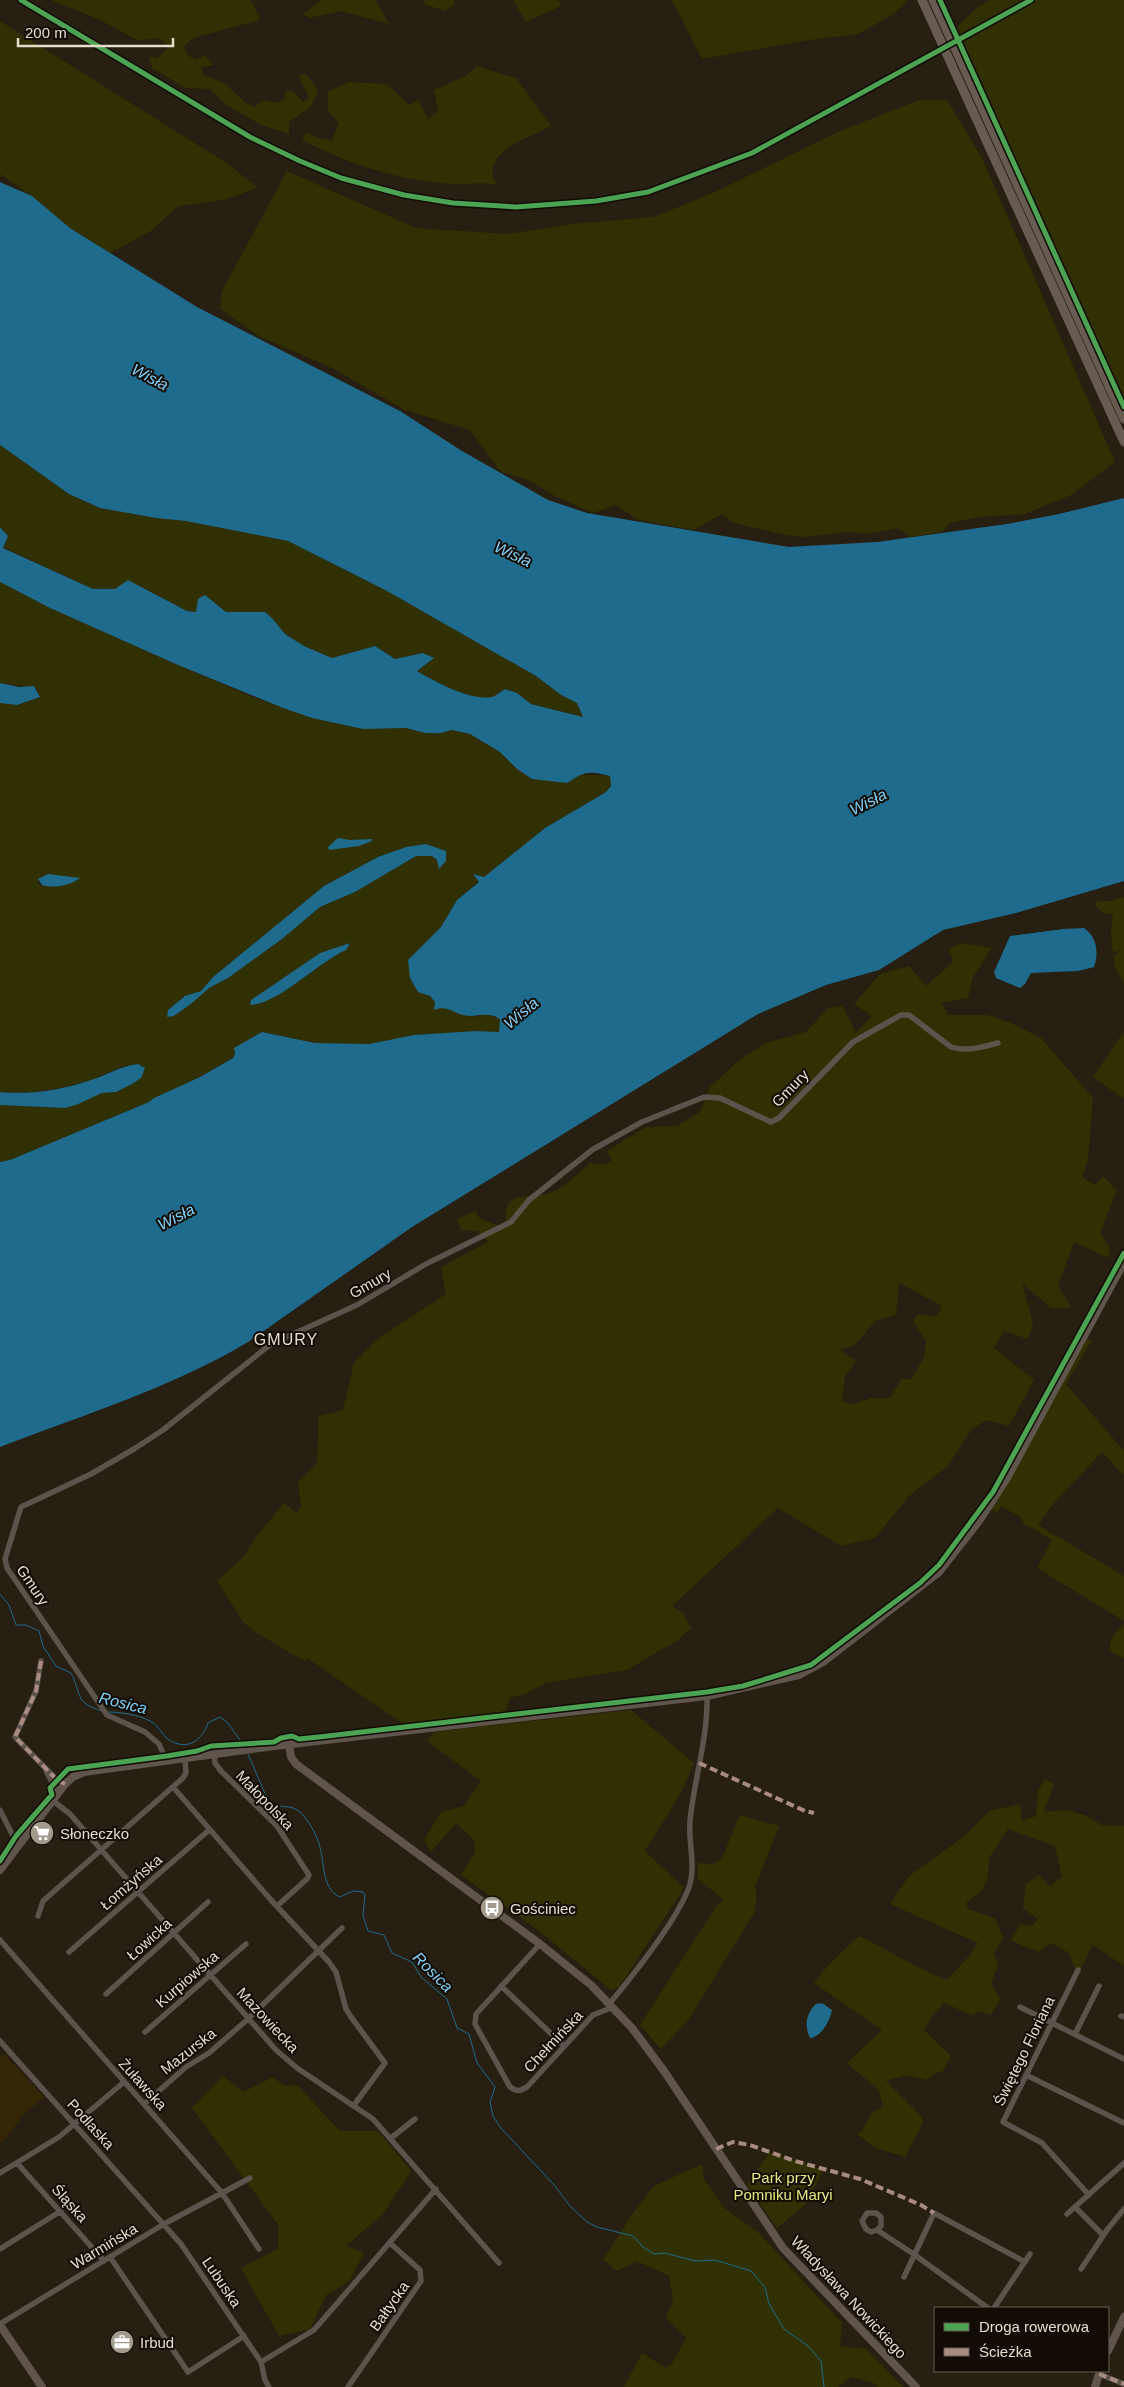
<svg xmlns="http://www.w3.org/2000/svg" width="1124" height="2387" font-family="Arial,sans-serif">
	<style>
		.built { fill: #362608 }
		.green { fill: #303002; fill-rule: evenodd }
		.water { fill: #1e6b8d }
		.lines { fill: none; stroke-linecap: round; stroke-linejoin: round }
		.stream { stroke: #1e6b8d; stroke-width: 1 }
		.street { stroke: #5c534c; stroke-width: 5.5 }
		.secondary { stroke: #60554c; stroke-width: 8 }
		.primary { stroke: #685b52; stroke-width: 9 }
		.quiet { stroke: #a88b81; stroke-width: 4; stroke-dasharray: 8 4; stroke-linecap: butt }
		.cycleway-casing { stroke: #120c04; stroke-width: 8 }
		.cycleway { stroke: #4ca352; stroke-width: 5 }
		.labels { text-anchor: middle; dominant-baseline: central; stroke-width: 4; stroke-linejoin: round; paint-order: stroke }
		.street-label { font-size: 15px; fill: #e5dcce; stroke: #120c04 }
		.poi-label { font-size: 15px; fill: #e5dcce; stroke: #120c04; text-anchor: start }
		.park-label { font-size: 15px; fill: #e3ea82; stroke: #120c04 }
		.water-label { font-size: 16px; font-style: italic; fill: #7ed1fd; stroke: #120c04 }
		.neighbourhood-label { font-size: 16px; letter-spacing: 1px; fill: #e5dcce; stroke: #120c04 }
	</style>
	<rect width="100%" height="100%" fill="#271f11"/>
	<path class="built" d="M4,2054L44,2097L23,2115L2,2143L0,2141V2057Z"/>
	<path class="green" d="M51,0H251L260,20L194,38L184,46L188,56L197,60L204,55L214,65L201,67L203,75L224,83L246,103L254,107L264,100L277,103L285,99V91H293L303,102L309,98L299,76L305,73L318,90L311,107L289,122V134L261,125L225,104L210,89L185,88L152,68L149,57L157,58L168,48C161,35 152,38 139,41L98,19Z
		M322,0H375L389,24L341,11L309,18L303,14Z
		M423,0H455L454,5L444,11L425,4Z
		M513,0H558L561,6L526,22Z
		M672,0H905L906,3L892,15L858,34L809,40L702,59Z
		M990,0H1124V405L955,29L979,6Z
		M0,21L228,164L258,188L223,200L178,206L151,231L110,253L70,228L32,196L0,174Z
		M476,66L516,78L551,126C529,138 477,153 497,185C478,181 472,185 455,184C399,181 351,165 302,140L306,132L318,138L332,140L339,123L328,111V92L349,82L387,84L409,105L418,100L428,119L438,111L434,90L466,76Z
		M919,100H947L982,158L1115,462L1071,495L1025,514L978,517L950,523L942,532L910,537L898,528L869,534L849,532L802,537L786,535L734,523L722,514L694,530L638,520L616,505L593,513L557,497L526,479L501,472L470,430L405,410L334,369L259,336L220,309L222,291L287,171L416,228L508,234L572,224L654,217L715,192L838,132Z
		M0,445L69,494L100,508L156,518L186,521L288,541L387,591L536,676L561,695L577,703L584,717L531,704L517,693L505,689C501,691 496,696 492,697C469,701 436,682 417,671L423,653L395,659L375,646L332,658L304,646L285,634L272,618L226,612L205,595L196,612L187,611L139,585L115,589H93L3,547L8,536L0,527Z
		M0,582L50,608L178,665L255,698L312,718L363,729L406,728L425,733H441L452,730L470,734L500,752L517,769L532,779H573L580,774L611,776V786L606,792L545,828L484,877L473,874L479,881L457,900L441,927L408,960L411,978L418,992L430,996L440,1007C450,1009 457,1013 466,1016C480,1019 485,1010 500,1019V1032L476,1031L414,1035L369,1044L315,1043L262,1032L234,1050L235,1054L233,1057L200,1077L154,1098L149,1102L10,1160L0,1162V1105L65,1108L102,1093L116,1092L137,1081L143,1066C124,1060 106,1076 88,1081C60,1089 30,1095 0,1092V703L17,705L40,697L36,688L0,683ZM406,847L383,874L355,892L320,907L282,939L228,978L209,988L174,1016L167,1017L168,1010L185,996L201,991L213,977L324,886L378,857ZM41,876L79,879C69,885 46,890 37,883ZM350,943L346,950L335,954L313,972L272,998L255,1005L251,1000L320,953Z
		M1124,897V983L1115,968L1114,956L1120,951L1115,952L1112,949L1111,929L1113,914H1104L1095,905L1098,901H1110Z
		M961,943L992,948L973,977L968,998L941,1003L948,1015H987L1011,1023L1041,1038L1093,1098L1088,1159L1082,1177L1095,1185L1103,1176L1117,1190L1100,1233L1110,1248L1108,1258L1074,1242L1058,1286L1072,1308H1051L1022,1283L1033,1323L1028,1339L1004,1331L994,1348L1034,1380L1009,1426L987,1420L972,1429L947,1467L909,1496L875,1538L841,1546L778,1508L672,1606L683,1613L691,1628L678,1640L627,1670L545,1683L528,1693L510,1698L506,1712L405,1725L307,1658L304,1661L257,1633L244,1623L217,1581L243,1557L255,1538L284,1503L297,1513L301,1505L298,1482L317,1463L319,1416L343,1410L354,1363L379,1338L446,1294L441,1267L488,1242L478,1231L461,1230L457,1219L476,1211L479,1218L507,1229C499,1184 531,1202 555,1191C567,1185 579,1172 590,1163L605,1165L612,1160L607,1151L646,1127L677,1126L700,1112L710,1087L738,1061L766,1043L806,1032L828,1008L842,1006L856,1033L872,1016L854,1004L880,974L909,966L926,986L953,962L949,949ZM899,1283L942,1306L936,1317L918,1314L913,1321L926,1341L924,1357L911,1380L902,1378L890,1398H872L853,1404L842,1401L845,1376L856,1361L839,1349L854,1346L876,1320L896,1315Z
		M1124,1031V1099L1093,1077Z
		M1086,1339L1092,1340L1066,1384L1124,1451V1476L1102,1452L1055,1502L1038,1525L1124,1576V1621L1037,1568L1052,1540L1023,1523L1022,1518L1001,1506L997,1513L991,1509Z
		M1124,1623V1659L1109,1650L1112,1637Z
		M631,1710L694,1763L681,1793L644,1852H646L683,1887L681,1893L619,1987L611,1990L538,1930L461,1875L475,1852L474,1840L456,1823L431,1852L424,1840L441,1812L464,1806L481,1781L427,1741L434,1732Z
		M1045,1779L1054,1784L1044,1812L1068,1810L1087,1816L1101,1825L1124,1826V1966L1093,1945L1080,1970L1074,1967L1069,1953L1051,1943L1039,1952L1011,1941L1020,1924L1032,1926L1038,1919L1023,1908L1026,1884L1039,1875L1050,1886L1062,1877L1055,1846L1008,1829L989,1858L988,1876L983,1890L966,1903L968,1909L995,1918L1003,1938L994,1953L998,1965L991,1984L1000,1999L991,2015L979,2011L972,2015L944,2003L932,2016L924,2030L951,2056L943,2071L934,2074L927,2080L906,2075L886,2081L922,2117L923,2123L905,2157L876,2148L857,2134L862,2131L871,2114L883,2106L878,2089L847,2063L882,2030L814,1983L830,1963L859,1936C889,1950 916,1968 947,1980L969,1956L978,1943L890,1904L909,1876L966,1835L989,1811L1020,1804L1022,1821L1036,1816L1038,1791Z
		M740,1815L779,1826L755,1887L757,1897L754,1913L689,2019L661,2049L640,2025L717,1905L724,1900L698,1879V1863L714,1864L722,1858Z
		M223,2076L243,2092L273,2077L283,2085L298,2086L340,2131H378L411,2171L383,2214L346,2246L364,2253L349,2282L326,2295L310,2329L279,2336L241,2268L278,2249L279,2226L192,2108Z
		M770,2152L824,2170L805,2205L777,2228L747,2185Z
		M702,2164L704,2179L723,2207L759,2233L842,2323L840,2346L866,2349L903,2387H877L874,2383L851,2377L838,2387H624L642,2353L666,2368L673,2362L686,2338L666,2317L673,2300L669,2276L637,2261L617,2271L603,2260L631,2216L654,2186Z"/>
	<path class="water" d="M0,182L32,196L70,228L197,307L400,411L462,451L548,500L587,513L789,547L877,542L1007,524L1059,514L1124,498V881L1016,913L943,930L879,970L826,985L758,1014L412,1227L248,1342C171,1388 83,1415 0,1447V1162L10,1160L149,1102L154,1098L200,1077L233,1058L235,1054L234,1048L262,1032L315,1043L369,1044L414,1035L476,1031L499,1032L500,1019C488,1012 482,1016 469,1016C456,1016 448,1004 434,1010L435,1002L430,996L418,992L410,978L408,960L441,927L457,900L479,882L473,874L484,877L545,828L606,792L611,786L610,776C587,771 586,771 567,783L532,779L517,769L500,752L470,734L452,730L441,733H425L406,728L363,729L312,718L283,708L178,665L50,608L0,582V527L8,536L3,548L93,589H115L128,580L187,611L196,612L198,599L205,595L226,612H265L272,618L285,634L304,646L332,658L375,646L395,659L423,653L434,658L417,671C436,682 470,701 492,697C496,696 501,691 505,689L517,693L531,704L583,717L577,703L561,695L536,676L387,591L288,541L186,521L156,518L100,508L69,494L0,445Z
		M0,683L19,687L34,686L40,697L17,705L0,703Z
		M338,838L350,840L372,839V841L359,846L329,850L328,847Z
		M426,844L446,851V861L439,869L437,860L432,856H416L355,892L320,907L282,939L228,978L209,988L192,1003L174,1016L167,1017L168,1010L185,996L201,991L213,977L324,886L378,857L406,847Z
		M48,874L80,878C72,885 52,889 42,885L38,879Z
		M1084,928C1097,937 1099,953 1094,967L1078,971L1031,973L1025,984L1020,988L996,978L994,972L1010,936L1063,929Z
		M350,943L346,950C320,961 277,1005 250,1005L251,1000L320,953Z
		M138,1064L145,1068L141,1078L132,1084L116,1092L102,1093L76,1105L65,1108L0,1105V1092C30,1095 62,1090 91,1080C107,1075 120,1066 138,1064Z
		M822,2003L832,2010C830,2020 822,2037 810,2038C804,2025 806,2014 816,2004Z"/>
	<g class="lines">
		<path class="stream" d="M0,1594L9,1605L16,1625H26L39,1631L43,1646L56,1666L71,1673C82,1694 74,1703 102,1711
			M108,1712C121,1712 139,1715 150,1721C159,1725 161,1734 169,1740C187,1751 202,1741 208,1723L220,1717L227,1722L246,1748
			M248,1754L269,1803C279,1809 291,1803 301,1813C309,1821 316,1834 319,1844C325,1861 321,1889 340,1897L353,1891L363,1892L365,1895L363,1915L368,1931L384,1935L392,1953L412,1962L421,1977L447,1999L457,2028L469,2034L477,2063L495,2087L490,2102L493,2116L500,2127L555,2186L570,2206L587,2222L597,2227L633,2236L643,2247L654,2254L665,2253L695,2261L715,2260L751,2271L765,2287L769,2304L784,2329L808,2346L821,2361L824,2387"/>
		<path class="street" d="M41,1661L36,1691L15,1737L57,1780L65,1784
			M214,1754L215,1763L221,1771L277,1826L309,1875L307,1879L277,1906
			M166,1760L159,1744L145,1732L107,1715L7,1568L5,1559L21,1507L91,1474L134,1449L163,1430L271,1344L357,1305L426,1264L511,1222L529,1200L592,1150L642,1122L704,1097L720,1098L771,1122L779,1118L853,1042L901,1015H909L951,1047C967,1052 982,1047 998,1043
			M46,1771L58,1793
			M173,1787L271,1900L329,1962L336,1972L346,2009L351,2017L385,2063L354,2105
			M52,1800L70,1814L276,2050L297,2068L373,2119L499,2263
			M0,1810L18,1846
			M38,1916L43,1901L183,1778L186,1773L185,1758
			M0,1940L222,2193L259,2249
			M540,1944L476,2014L475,2024L510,2087C517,2092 520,2091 527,2087L593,2015L613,2007
			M69,1952L209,1830
			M1078,1970L1003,2122L1042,2143L1089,2195
			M501,1986L564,2046
			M106,1994L208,1902
			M610,2003C634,1974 674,1924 688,1890C697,1867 688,1844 690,1821C694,1780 708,1738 707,1696
			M1020,2007L1124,2059
			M1121,2016L1124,2017
			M145,2032L246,1944
			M1075,2034L1099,1986
			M0,2041L181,2244L261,2362L265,2380L269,2387
			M1026,2075L1124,2123
			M144,2104L186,2067L209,2053L248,2019L342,1928
			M391,2138L415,2119
			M17,2163L104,2261
			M0,2173L59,2137L124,2082
			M1075,2207L1103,2235
			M1067,2214L1124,2163
			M877,2230L881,2226V2217L876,2213H867L862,2221L866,2229L871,2232L877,2230L912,2253L988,2308
			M0,2249L61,2211
			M110,2257L188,2372L244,2336
			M1081,2269L1107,2230L1124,2209
			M904,2277L934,2213L1025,2262
			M994,2308L1030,2254
			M0,2324L164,2224L250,2178
			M261,2362L314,2330L436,2189
			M1099,2374L1124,2384
			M348,2387L421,2281L420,2270L390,2243"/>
		<path class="secondary" d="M289,1744L291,1757L296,1764L540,1944L591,1985L632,2028L664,2071L783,2248L916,2387
			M0,1870L65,1784L73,1777L84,1772L274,1746L707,1696L799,1675L823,1662L939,1572L979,1521L1007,1478L1124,1262
			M0,2325L42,2387
			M1108,2351L1124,2317
			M1095,2387L1100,2371"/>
		<path class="primary" d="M922,0L1124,442
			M933,0L1124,419"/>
		<path class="quiet" d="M41,1661L36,1691L15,1737L57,1780L65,1784
			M699,1763L805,1811L814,1813
			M716,2149L733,2142L750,2145L795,2161L860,2179L921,2205L934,2213
			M1099,2374L1124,2384"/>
		<g class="cycleway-casing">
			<path id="cycleway" d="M21,0L250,137L300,161L341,178L404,195L453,203L516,207L596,201L648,192L752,153L1031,0
				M940,0L1124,407
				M0,1861L16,1836L49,1798L52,1795L50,1788L68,1769L167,1756L197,1751L211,1746L274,1742L281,1738L292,1736L299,1739L319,1737L707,1692L743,1686L811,1665L920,1583L939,1565L993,1492L1124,1253"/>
		</g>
		<use href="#cycleway" class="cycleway"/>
	</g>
	<defs>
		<g id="supermarket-disc" transform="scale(1.25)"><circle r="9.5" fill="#a29a8c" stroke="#120c04"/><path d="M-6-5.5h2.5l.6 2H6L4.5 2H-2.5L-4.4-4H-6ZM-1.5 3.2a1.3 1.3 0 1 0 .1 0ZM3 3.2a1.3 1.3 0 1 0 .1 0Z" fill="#fff"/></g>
		<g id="bus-disc" transform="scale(1.25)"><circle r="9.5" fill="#a29a8c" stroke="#120c04"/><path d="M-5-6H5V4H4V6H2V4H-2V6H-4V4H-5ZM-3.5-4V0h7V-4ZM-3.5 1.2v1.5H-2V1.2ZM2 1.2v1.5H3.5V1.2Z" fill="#fff"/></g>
		<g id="office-disc" transform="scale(1.25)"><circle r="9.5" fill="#a29a8c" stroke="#120c04"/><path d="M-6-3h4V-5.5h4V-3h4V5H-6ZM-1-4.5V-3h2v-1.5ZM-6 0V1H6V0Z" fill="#fff"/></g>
	</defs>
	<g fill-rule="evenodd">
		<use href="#supermarket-disc" x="42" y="1833"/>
		<use href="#bus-disc" x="492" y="1908"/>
		<use href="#office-disc" x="122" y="2342"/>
	</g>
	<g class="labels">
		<g class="street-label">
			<text transform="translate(790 1088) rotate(-46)">Gmury</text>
			<text transform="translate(370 1283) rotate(-30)">Gmury</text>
			<text transform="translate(33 1585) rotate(56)">Gmury</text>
			<text transform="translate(265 1800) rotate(46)">Małopolska</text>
			<text transform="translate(131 1882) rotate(-41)">Łomżyńska</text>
			<text transform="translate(149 1939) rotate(-42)">Łowicka</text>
			<text transform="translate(187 1979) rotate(-41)">Kurpiowska</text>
			<text transform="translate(268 2020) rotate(47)">Mazowiecka</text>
			<text transform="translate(553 2041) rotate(-47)">Chełmińska</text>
			<text transform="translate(188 2051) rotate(-38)">Mazurska</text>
			<text transform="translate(1024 2051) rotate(-64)">Świętego Floriana</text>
			<text transform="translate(143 2084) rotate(48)">Żuławska</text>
			<text transform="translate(91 2124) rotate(48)">Podlaska</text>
			<text transform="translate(70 2203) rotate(48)">Śląska</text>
			<text transform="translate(104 2246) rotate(-31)">Warmińska</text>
			<text transform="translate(222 2282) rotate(56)">Lubuska</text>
			<text transform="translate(849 2297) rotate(47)">Władysława Nowickiego</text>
			<text transform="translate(389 2306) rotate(-55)">Bałtycka</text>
		</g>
		<g class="poi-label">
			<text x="60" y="1833">Słoneczko</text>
			<text x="510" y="1908">Gościniec</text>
			<text x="140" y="2342">Irbud</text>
		</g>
		<g class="park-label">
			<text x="783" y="2177">Park przy<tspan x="783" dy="17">Pomniku Maryi</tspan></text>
		</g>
		<g class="water-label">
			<text transform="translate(150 377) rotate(28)">Wisła</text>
			<text transform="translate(513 554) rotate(25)">Wisła</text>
			<text transform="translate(868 802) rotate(-27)">Wisła</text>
			<text transform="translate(521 1013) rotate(-40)">Wisła</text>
			<text transform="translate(176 1217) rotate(-27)">Wisła</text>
			<text transform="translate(123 1703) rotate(14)">Rosica</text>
			<text transform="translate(433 1972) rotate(45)">Rosica</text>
		</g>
		<g class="neighbourhood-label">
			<text x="286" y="1339">GMURY</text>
		</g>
	</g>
	<rect x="934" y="2307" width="175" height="65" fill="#120c04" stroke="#665f55"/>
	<rect x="944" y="2323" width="25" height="8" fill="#4ca352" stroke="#665f55"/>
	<text x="979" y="2332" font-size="15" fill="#e5dcce">Droga rowerowa</text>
	<rect x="944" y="2348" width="25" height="8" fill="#a88b81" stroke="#665f55"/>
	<text x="979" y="2357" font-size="15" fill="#e5dcce">Ścieżka</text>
	<path d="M18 38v8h155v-8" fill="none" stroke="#e5dcce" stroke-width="2.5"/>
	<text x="25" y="38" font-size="15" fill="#e5dcce" stroke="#120c04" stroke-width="4" paint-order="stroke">200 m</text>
</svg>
